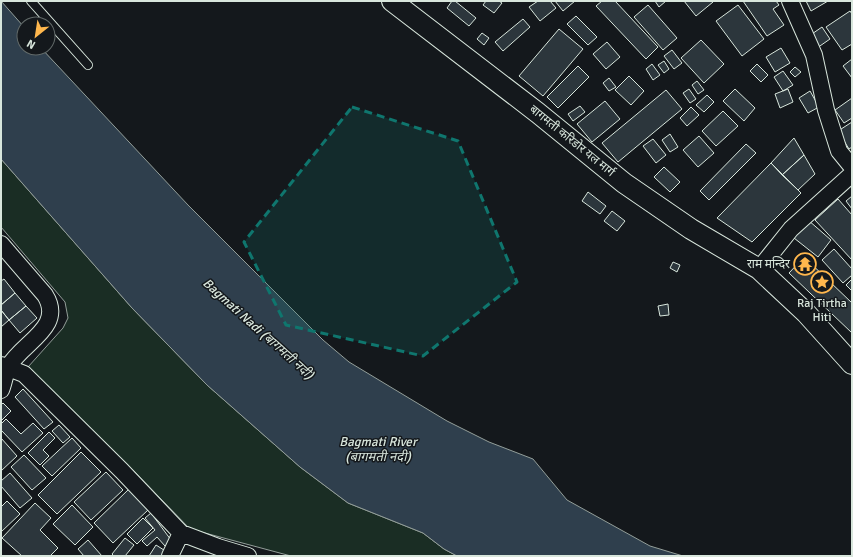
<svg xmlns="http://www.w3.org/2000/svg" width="853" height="557" font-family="Signika,'Noto Sans Devanagari',sans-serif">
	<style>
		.green { fill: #1a2d24; stroke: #939e99 }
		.water { fill: #2f3f4d; stroke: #939e99 }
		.building { fill: #2c363c; stroke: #d8e6dc }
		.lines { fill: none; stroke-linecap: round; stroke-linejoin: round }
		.service-casing { stroke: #d8e6dc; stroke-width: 10 }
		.minor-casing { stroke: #d8e6dc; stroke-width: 18 }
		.tertiary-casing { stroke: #d8e6dc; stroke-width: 22 }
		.service { stroke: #14181c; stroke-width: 8 }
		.minor { stroke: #14181c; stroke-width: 16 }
		.tertiary { stroke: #14181c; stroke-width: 20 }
		.marked { fill: #0f766e; fill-opacity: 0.2; stroke: #0f766e; stroke-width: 3; stroke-dasharray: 8 5; stroke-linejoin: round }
		.labels { text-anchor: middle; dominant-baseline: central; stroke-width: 3; stroke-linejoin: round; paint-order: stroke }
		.street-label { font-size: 12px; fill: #d8e6dc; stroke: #14181c }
		.poi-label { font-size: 12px; fill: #d8e6dc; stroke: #14181c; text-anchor: end }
		.water-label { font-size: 13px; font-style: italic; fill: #d8e6dc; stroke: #14181c }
	</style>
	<rect width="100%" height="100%" fill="#14181c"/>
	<path class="green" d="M1,159L132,308L207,385L300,467L348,503L423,533L444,549L457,556H291L190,529L130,467L28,367L63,328L68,318L65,302L1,227Z"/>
	<path class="water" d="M1,1L24,27V48H41L188,205L323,340L349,362L447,421L489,442L533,459L567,500L650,546L683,556H457L444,549L423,533L348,503L300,467L207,385L132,308L1,159Z"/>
	<path class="building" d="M452,1H455L476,18L469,26L447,8Z
		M486,1H499L502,3L494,13L483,5Z
		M538,1H550L556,8L540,21L529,7Z
		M555,1H575L563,11Z
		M602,1H615L658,47L646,59L596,6Z
		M655,1H666L659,7Z
		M684,1H713V2L696,16Z
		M743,1H776L779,5L773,9L784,25L767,36Z
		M806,1H828L811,11Z
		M648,5L677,38L663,50L634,17Z
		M738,5L764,39L742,56L716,21Z
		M850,11L852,14V44L842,50L826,27Z
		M576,16L597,37L588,45L567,24Z
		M523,19L530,27L503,51L495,42Z
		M822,27L830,39L817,48L809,36Z
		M559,29L583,49L543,96L519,76Z
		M482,33L489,38L484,45L477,39Z
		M701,40L724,64L704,83L681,58Z
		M607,42L620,57L606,69L593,54Z
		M781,48L790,63L775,72L766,57Z
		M672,50L682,63L674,69L664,56Z
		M852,59V78L843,66Z
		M664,61L669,69L664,73L658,65Z
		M652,64L660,75L653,80L646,69Z
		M757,64L768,75L761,82L750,71Z
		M578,66L589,77L558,108L547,97Z
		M795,67L801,72L795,77L790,72Z
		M783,71L793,85L783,91L774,77Z
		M629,76L644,91L631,105L615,90Z
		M609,78L616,87L609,91L603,83Z
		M697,81L704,90L698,94L692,85Z
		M689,89L696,99L690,103L683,93Z
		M735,89L755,108L744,121L723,101Z
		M788,89L793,102L780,108L775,94Z
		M666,90L682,109L618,162L602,143Z
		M810,91L819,107L808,113L799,98Z
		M707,95L714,102L704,112L696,105Z
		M852,98V118L844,123L835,110Z
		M605,101L620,119L592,142L577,124Z
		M580,106L585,112L573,121L568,114Z
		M691,107L699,115L687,126L680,118Z
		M723,111L738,126L716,146L702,131Z
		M852,122V147L849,149L838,131Z
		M670,134L678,147L670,152L662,140Z
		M699,136L714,153L698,167L683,150Z
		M794,138L804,155L782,175L771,163Z
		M653,139L666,155L656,163L643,146Z
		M746,144L756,153L709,200L700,191Z
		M804,155L815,174L798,190L782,175Z
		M771,163L801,193L752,242L717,218Z
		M664,167L680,182L670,192L654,177Z
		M588,192L606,206L600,214L582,201Z
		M852,196V209L846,201Z
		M838,199L852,215V260L815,220Z
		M612,211L625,221L617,231L604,221Z
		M808,220L831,240L818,257L794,238Z
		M834,249L852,269V275L843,283L822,260Z
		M804,257L852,303V333L789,273Z
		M673,262L680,265L677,272L670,268Z
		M4,279L15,293L1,305V281Z
		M852,279V291L846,285Z
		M15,293L26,306L9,320L1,310V305Z
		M668,304L669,315L660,316L658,306Z
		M26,306L37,318L20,333L9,320Z
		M1,310L9,320L1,327Z
		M23,389L53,422L44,429L15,397Z
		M3,403L11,411L1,421V405Z
		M6,419L21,434L33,423L43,433L22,452L1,430V424Z
		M59,425L70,437L63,443L52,431Z
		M49,432L55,438L43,450L49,456L40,465L28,453Z
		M1,438L17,456L1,471Z
		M72,438L81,448L52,476L42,466Z
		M81,452L101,472L57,514L38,495Z
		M24,455L46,478L32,490L11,467Z
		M106,472L123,490L91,520L74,502Z
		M10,473L32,498L20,508L1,486V481Z
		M129,489L148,510L113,543L94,523Z
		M7,501L20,514L1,532V507Z
		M35,503L51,518L40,530L58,548L50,556H22L2,538Z
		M72,505L93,527L75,545L53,524Z
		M151,513L171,540L165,546L157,537L147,546L142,541L155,530L145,518Z
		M143,518L153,528L137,544L127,534Z
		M125,538L134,545L125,556H114L112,554Z
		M88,540L102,556H84L78,549Z
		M156,545L167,552L164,556H149Z"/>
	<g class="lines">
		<g class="service-casing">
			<path id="service" d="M31,1L88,65"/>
		</g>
		<g class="minor-casing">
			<path id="minor" d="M790,1L814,55L826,110L839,151L852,167
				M1,244L45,295C65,327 23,342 9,366C5,373 4,383 1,390
				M759,269L791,229L852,174
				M1,365L24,374L122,471L181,533L218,547L248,556
				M170,556L181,533"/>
		</g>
		<g class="tertiary-casing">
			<path id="tertiary" d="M392,1L538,113L624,183L691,229L759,269L806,313L852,364"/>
		</g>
		<use href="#service" class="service"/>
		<use href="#minor" class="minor"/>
		<use href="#tertiary" class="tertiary"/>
	</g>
	<path class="marked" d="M352,107L458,141L517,282L423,356L286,325L244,242Z"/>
	<defs>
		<g id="temple-ring" transform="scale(1.15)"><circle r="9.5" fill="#14181c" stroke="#ffb74d" stroke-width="1.5"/><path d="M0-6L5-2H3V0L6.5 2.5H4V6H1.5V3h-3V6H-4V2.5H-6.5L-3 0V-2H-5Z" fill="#ffb74d"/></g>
		<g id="sight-ring" transform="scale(1.15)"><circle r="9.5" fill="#14181c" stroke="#ffb74d" stroke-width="1.5"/><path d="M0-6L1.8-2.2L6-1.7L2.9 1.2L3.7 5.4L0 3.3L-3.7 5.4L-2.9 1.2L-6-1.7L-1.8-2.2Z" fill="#ffb74d"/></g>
	</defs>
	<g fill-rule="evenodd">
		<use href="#temple-ring" x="805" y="264"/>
		<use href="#sight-ring" x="822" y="282"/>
	</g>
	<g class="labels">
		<g class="street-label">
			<text transform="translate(572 141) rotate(39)">बागमती करिडोर यल मार्ग</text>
		</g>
		<g class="poi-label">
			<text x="790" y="264">राम मन्दिर</text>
			<text x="822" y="303" text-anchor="middle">Raj Tirtha<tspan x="822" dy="14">Hiti</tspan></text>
		</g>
		<g class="water-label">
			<text transform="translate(258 329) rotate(42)">Bagmati Nadi (बागमती नदी)</text>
			<text x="378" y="442">Bagmati River<tspan x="378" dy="15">(बागमती नदी)</tspan></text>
		</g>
	</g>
	<rect width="853" height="557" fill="none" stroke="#d8e6dc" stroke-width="4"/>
	<g transform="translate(36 36) rotate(210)"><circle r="19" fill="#14181c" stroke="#626a69"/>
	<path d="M0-3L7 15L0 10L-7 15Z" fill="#ffb74d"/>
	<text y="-6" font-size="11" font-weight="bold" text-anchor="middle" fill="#d8e6dc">N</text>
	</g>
</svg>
